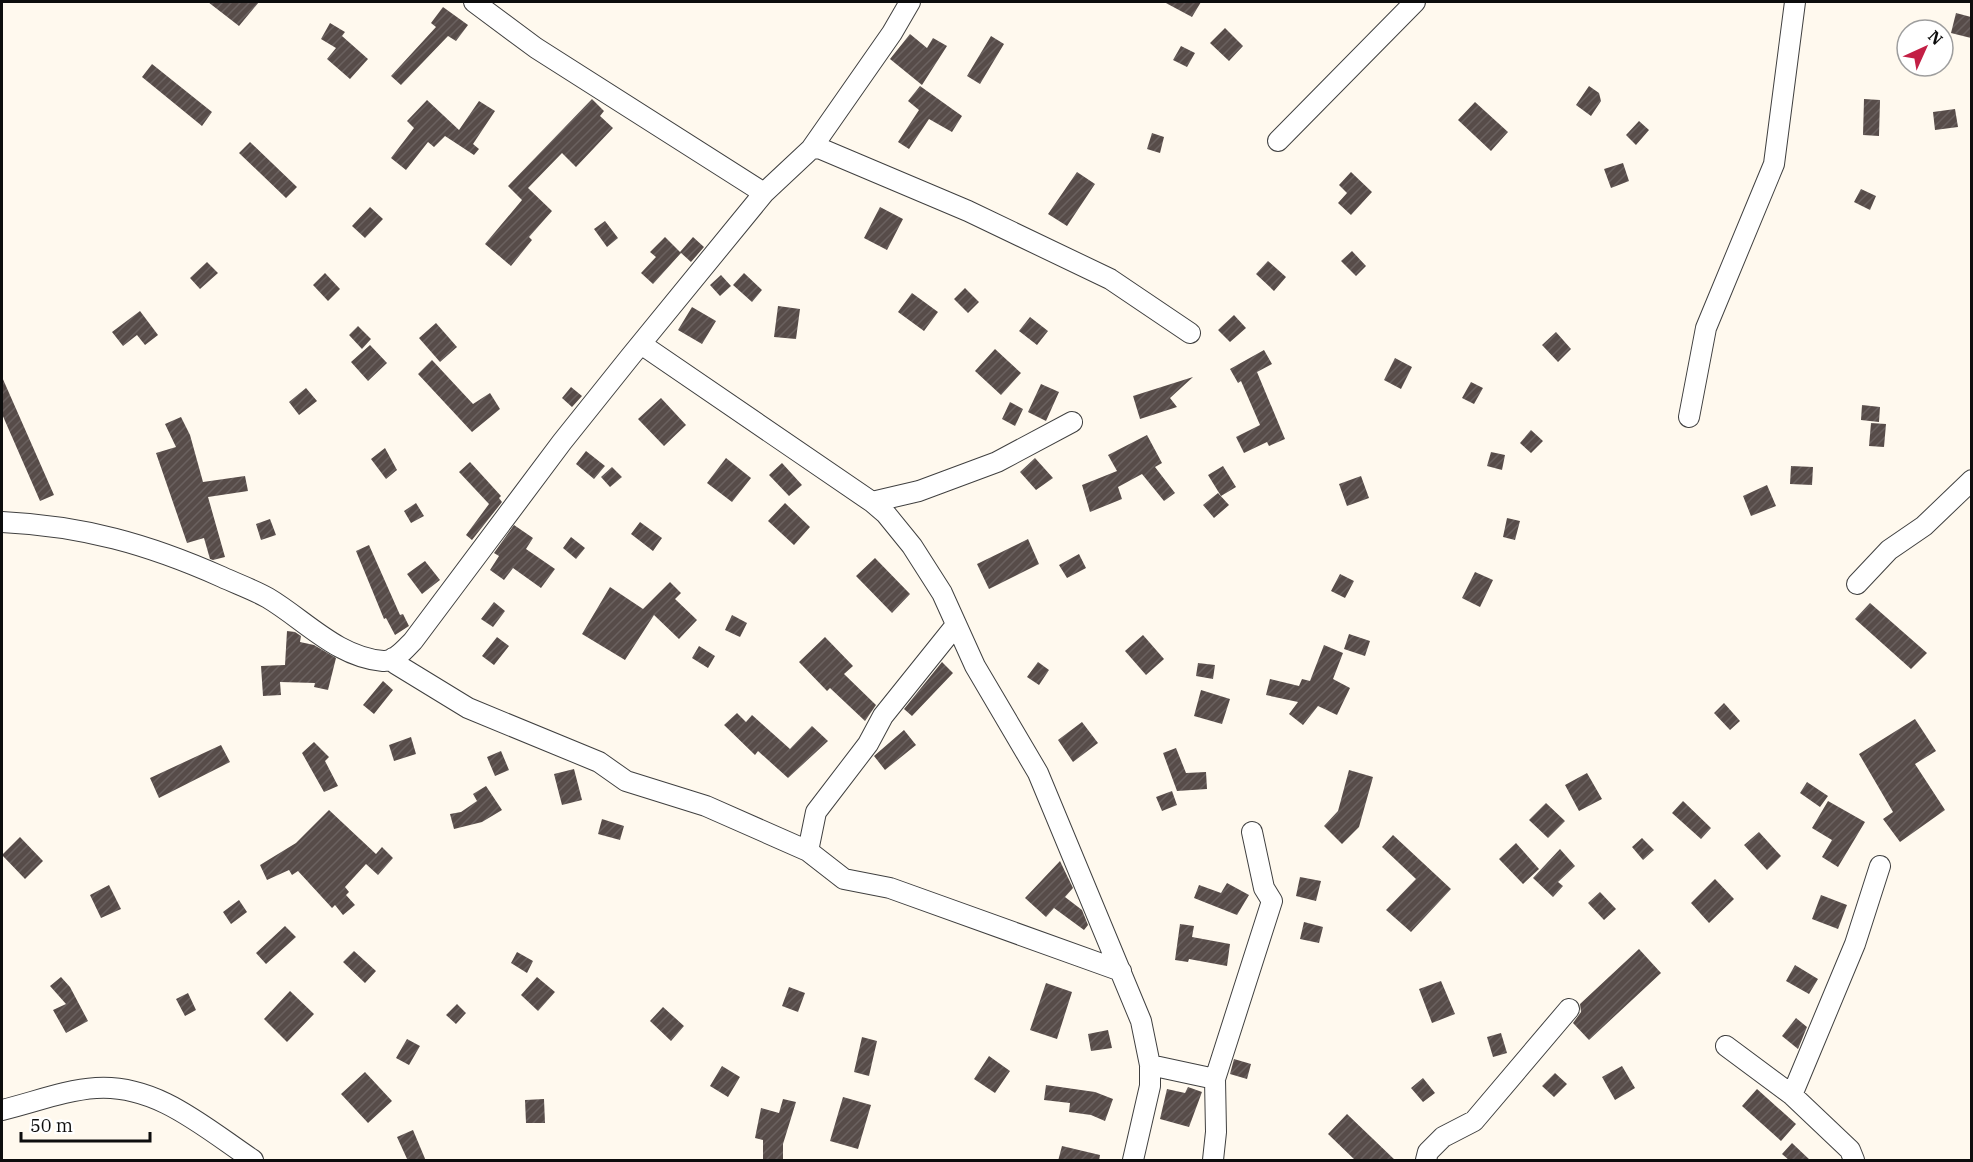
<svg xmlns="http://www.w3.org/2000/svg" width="1973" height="1162" font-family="'IBM Plex Serif',serif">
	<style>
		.building { fill: url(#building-hatch) }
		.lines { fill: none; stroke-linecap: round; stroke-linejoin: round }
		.street-casing { stroke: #404040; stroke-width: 22 }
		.street { stroke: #fff; stroke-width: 20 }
	</style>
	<defs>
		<pattern id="building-hatch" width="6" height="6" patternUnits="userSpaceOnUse" patternTransform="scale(1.5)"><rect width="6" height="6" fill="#574c49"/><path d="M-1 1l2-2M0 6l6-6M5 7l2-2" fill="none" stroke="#6a615f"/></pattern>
	</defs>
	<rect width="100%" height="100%" fill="#fff9ee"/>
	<path class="building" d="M208,2H259L239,26Z
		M1164,2H1201L1192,17Z
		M443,7L468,25L456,41L448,36L401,85L391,76L436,27L431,23Z
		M1956,13L1971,17V38L1951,33Z
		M330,23L345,32L342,36L368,59L350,79L327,59L336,48L321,39Z
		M1225,28L1243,46L1229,61L1210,43Z
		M910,34L927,48L933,38L947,46L922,85L890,59Z
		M991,36L1004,44L980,84L967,76Z
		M1181,46L1195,53L1187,67L1173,60Z
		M152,64L212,112L202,126L142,77Z
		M920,86L962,116L952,132L929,119L909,149L898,142L919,110L908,101Z
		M1589,86L1599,93L1601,101L1591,116L1576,105Z
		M592,99L604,111L600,116L613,128L576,167L562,153L528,188L552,211L529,237L532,240L511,266L485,244L522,200L508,186Z
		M1864,99L1880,100L1879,136L1863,135Z
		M427,100L459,130L479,101L495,111L473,144L479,149L474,155L445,136L434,147L428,142L406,170L391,158L414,128L407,121Z
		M1475,102L1508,132L1491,151L1458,120Z
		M1955,109L1958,127L1935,130L1933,112Z
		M1639,121L1649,130L1636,145L1626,135Z
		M1152,133L1164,137L1160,153L1147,149Z
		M250,142L297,187L286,198L239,153Z
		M1623,163L1629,181L1611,188L1604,169Z
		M1077,172L1095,184L1067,226L1048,214Z
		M1351,172L1372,192L1351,215L1338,203L1347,193L1339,185Z
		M1861,189L1876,196L1870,210L1854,202Z
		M370,207L383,219L365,238L352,226Z
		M880,207L903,219L887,250L864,238Z
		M605,221L618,238L607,247L594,229Z
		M665,237L681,253L653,284L641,273L656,257L650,252Z
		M693,237L704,247L691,262L680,252Z
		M1352,251L1366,266L1356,276L1341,261Z
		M1268,261L1286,277L1274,291L1256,274Z
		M207,262L218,273L200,289L190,278Z
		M325,273L340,289L328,301L313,285Z
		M744,273L762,290L752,302L733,285Z
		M721,275L731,286L720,296L710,285Z
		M965,288L979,302L968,313L954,299Z
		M912,293L938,312L924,331L898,312Z
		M778,306L800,309L796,339L774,337Z
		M692,307L716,321L702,344L678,330Z
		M140,311L158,335L145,345L137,335L123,346L112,332Z
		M1234,315L1246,328L1230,342L1218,330Z
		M1030,317L1048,331L1037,345L1019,331Z
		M436,323L457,347L440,362L419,338Z
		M358,326L371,339L362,349L349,335Z
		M1556,332L1571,349L1558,362L1542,345Z
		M370,345L387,363L368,381L351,362Z
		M995,349L1021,373L1001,395L975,371Z
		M1264,350L1272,364L1257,372L1285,439L1269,446L1267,442L1244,453L1236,437L1260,425L1241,381L1238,383L1230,369Z
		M1395,358L1412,367L1401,389L1384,380Z
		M432,360L473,404L490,393L500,409L472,432L418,374Z
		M2,377L54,495L40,501L2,414Z
		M1193,377L1170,398L1177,407L1140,419L1133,396Z
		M1471,382L1483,388L1474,404L1462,398Z
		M1041,384L1059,392L1046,421L1028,412Z
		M571,387L582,396L572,407L562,398Z
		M306,388L317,401L299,415L289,402Z
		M661,398L686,425L664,446L638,419Z
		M1010,402L1023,409L1015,426L1002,419Z
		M1862,405L1880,407L1879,422L1861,420Z
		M181,417L190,435L203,482L245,476L248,491L208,497L225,557L213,560L210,559L204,538L187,543L156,453L176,447L165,424Z
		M1871,423L1886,424L1884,447L1869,446Z
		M1531,430L1543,441L1531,453L1520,443Z
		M1147,435L1162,463L1155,467L1175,493L1164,501L1142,474L1118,487L1122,499L1090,512L1082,485L1117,471L1108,455Z
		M385,448L397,470L386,479L371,459Z
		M586,451L605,466L594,479L576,464Z
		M1491,452L1505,455L1502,470L1487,466Z
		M726,458L751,478L732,502L707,483Z
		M1035,458L1053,478L1036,490L1020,472Z
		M470,462L501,496L499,498L502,502L472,540L466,535L489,504L459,472Z
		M782,463L802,485L789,496L769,475Z
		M1223,466L1236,487L1221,496L1208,475Z
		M1791,466L1813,467L1812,485L1790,484Z
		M612,467L622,477L610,487L601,477Z
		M1361,476L1369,498L1347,506L1339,484Z
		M1767,485L1776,506L1751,516L1743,496Z
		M1218,493L1229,505L1214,518L1203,505Z
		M416,503L424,516L411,523L404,511Z
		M785,503L810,527L794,545L768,521Z
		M1507,518L1520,521L1515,540L1503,537Z
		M270,519L276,535L261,540L256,524Z
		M640,522L662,538L653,551L631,534Z
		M514,525L533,538L526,549L555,569L541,588L513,568L504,580L490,570L499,556L494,553Z
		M571,537L585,548L576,559L563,548Z
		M1028,539L1039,564L989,589L977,564Z
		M369,545L400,615L403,614L409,626L395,635L386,618L384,619L356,551Z
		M1079,554L1086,568L1067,578L1059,565Z
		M875,558L910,594L892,613L856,576Z
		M425,561L440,580L422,594L407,574Z
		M1475,572L1493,580L1480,607L1462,598Z
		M1340,574L1354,581L1345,598L1331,591Z
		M670,582L681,593L675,599L697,620L679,639L654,615L625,660L582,634L610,587L643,609Z
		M494,602L505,611L493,627L481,619Z
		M1870,603L1927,653L1911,669L1855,619Z
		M732,615L747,623L740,637L725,630Z
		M287,631L295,632L301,636L300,642L314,645L336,658L328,690L314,687L315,683L280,682L281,695L263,696L261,666L285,665Z
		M1349,634L1370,641L1365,656L1344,649Z
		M1143,635L1164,659L1146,675L1125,651Z
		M497,637L509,646L494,665L482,656Z
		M825,637L853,666L844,674L876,705L865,721L830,688L827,691L799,662Z
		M1324,645L1343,653L1333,679L1350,688L1337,715L1318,706L1303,725L1289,714L1298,702L1266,695L1270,679L1299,686L1302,679L1310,681Z
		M699,646L715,656L708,668L692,658Z
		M942,662L953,673L912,716L904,709Z
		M1038,662L1049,670L1039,685L1027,677Z
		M1198,663L1215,665L1213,679L1196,676Z
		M383,681L393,690L374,714L363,705Z
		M1201,690L1230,699L1222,724L1194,716Z
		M1724,703L1740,721L1730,730L1714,713Z
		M737,713L746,722L752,715L790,749L812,726L828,741L788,778L758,751L755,755L724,725Z
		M1915,719L1936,751L1915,764L1945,810L1900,842L1883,819L1893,812L1859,754Z
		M1082,722L1098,743L1073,762L1058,740Z
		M904,730L916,745L885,770L874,756Z
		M411,737L416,754L394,761L389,745Z
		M314,742L329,757L325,761L338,786L324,792L302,753Z
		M221,745L230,762L159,798L150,778Z
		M1176,748L1186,773L1206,772L1207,789L1177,791L1163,753Z
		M501,751L509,770L495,776L487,757Z
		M574,769L582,800L562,805L554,774Z
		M1349,770L1373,777L1359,827L1342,844L1324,826L1338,811Z
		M1587,773L1602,799L1579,811L1565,785Z
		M1807,782L1828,796L1820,807L1800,793Z
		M486,786L502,810L482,822L454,829L450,814L461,812L477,801L473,794Z
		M1172,791L1177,805L1162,811L1156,797Z
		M1683,801L1711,828L1701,839L1672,813Z
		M1828,801L1865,822L1838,867L1822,857L1832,840L1812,828Z
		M1546,803L1565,821L1548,838L1529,820Z
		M329,810L376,854L382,847L393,858L378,875L366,864L345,887L349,892L346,895L355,905L343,915L335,905L332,908L298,871L292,875L289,870L267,880L260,865L296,843Z
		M602,819L624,826L620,840L598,834Z
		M1759,832L1781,856L1767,870L1744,845Z
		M1393,835L1451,889L1411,932L1386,910L1416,879L1382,847Z
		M20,837L43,861L25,879L2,855Z
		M1642,838L1654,850L1643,860L1632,847Z
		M1516,843L1539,869L1523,884L1499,859Z
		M1560,849L1575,866L1558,882L1563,886L1553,897L1533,878Z
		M1060,861L1073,888L1065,897L1082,910L1088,925L1084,930L1054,908L1046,917L1025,898Z
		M1300,877L1321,881L1316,901L1296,896Z
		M1715,879L1734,899L1709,923L1691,903Z
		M1227,883L1249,895L1237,915L1194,898L1199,885L1221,893Z
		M109,885L121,909L101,918L90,895Z
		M1600,892L1616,909L1604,920L1588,903Z
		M1821,895L1847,905L1838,929L1812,919Z
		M239,900L247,912L231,924L223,912Z
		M1304,922L1323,927L1319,943L1300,939Z
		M1180,924L1194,926L1192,937L1230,944L1227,966L1189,959L1188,962L1175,960Z
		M285,926L296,937L266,964L256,953Z
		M1639,949L1661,973L1589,1040L1573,1023L1581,1012L1580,1004Z
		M354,951L376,971L365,983L343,962Z
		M517,952L533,961L527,973L511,963Z
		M1795,965L1818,979L1809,994L1786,981Z
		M61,977L70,987L88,1021L66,1033L53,1010L66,1004L50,986Z
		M537,977L555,992L538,1011L521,995Z
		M1441,981L1455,1014L1432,1023L1419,989Z
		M1046,983L1072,992L1057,1039L1030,1030Z
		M789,987L805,993L798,1012L782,1006Z
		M290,991L314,1014L287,1042L264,1019Z
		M188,993L196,1010L185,1016L176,999Z
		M457,1004L466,1013L456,1024L446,1015Z
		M663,1007L684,1026L671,1041L650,1021Z
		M1796,1018L1807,1027L1798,1049L1782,1036Z
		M1108,1030L1112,1048L1091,1051L1088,1034Z
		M1501,1033L1507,1053L1493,1057L1487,1037Z
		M862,1037L877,1041L869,1076L854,1072Z
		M407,1039L420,1046L409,1065L396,1058Z
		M989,1056L1010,1071L995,1093L974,1079Z
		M1234,1059L1251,1064L1247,1079L1230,1074Z
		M722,1066L740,1077L728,1097L710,1086Z
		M1622,1066L1635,1088L1615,1100L1602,1077Z
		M365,1072L392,1101L368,1123L341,1094Z
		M1555,1073L1567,1084L1554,1097L1542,1086Z
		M1423,1078L1435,1093L1423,1102L1411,1088Z
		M1046,1085L1095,1092L1113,1099L1105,1121L1091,1115L1069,1112L1070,1103L1044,1100Z
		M1188,1087L1202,1092L1189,1127L1160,1119L1167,1089L1185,1093Z
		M1757,1089L1796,1124L1781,1141L1742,1106Z
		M843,1097L871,1105L858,1149L830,1141Z
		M544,1099L545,1123H526L525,1100Z
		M783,1099L796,1102L783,1144V1161H763V1140L755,1138L761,1108L779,1113Z
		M1347,1114L1396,1161H1356L1328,1134Z
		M413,1130L426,1161H408L397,1137Z
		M1792,1143L1811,1161H1790L1782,1154Z
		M1062,1146L1100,1155L1099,1161H1058Z"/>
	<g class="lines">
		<g class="street-casing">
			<path id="street" d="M474,2L536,48L764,193
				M1278,141L1415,2
				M811,149L892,33L910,2
				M641,344L872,502L886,514L912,546L942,593L975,666L1038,773L1141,1021L1150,1065V1086L1133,1160
				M1689,417L1706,328L1774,164L1795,2
				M872,502L919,491L997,462L1072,422
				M2,522C83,526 148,544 222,577C237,584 254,590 268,598C305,620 337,657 383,661C395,662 405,649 413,641L562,442L630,357L764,193L811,149L819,148L968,211L1110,279L1190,333
				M1857,584L1889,550L1924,526L1972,480
				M393,658L396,664L468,708L599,762L626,781L706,806L808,851L844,879L890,888L1121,971
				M808,851L816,812L868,744L883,716L956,625
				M1726,1046L1792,1095L1850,1150L1854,1160
				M1150,1065L1215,1079
				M1792,1095L1855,944L1880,866
				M2,1110C32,1103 65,1090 96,1088C157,1084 205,1128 253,1160
				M1213,1160L1216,1132L1215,1079L1272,901L1264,888L1252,832
				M1426,1160L1428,1152L1443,1137L1474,1121L1569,1009"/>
		</g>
		<use href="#street" class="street"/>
	</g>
	<rect width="1973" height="1162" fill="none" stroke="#0d0d0d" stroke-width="6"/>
	<g transform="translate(1925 48) rotate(45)"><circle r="28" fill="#ffffff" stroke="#9e9e9e" stroke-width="1.5"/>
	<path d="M0-4.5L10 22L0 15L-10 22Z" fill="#c31f45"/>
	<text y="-9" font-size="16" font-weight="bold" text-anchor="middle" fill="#0d0d0d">N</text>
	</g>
	<path d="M21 1132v9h129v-9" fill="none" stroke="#0d0d0d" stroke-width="3"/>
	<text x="30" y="1132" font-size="18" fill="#0d0d0d" stroke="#ffffff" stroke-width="4.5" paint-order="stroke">50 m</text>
</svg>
